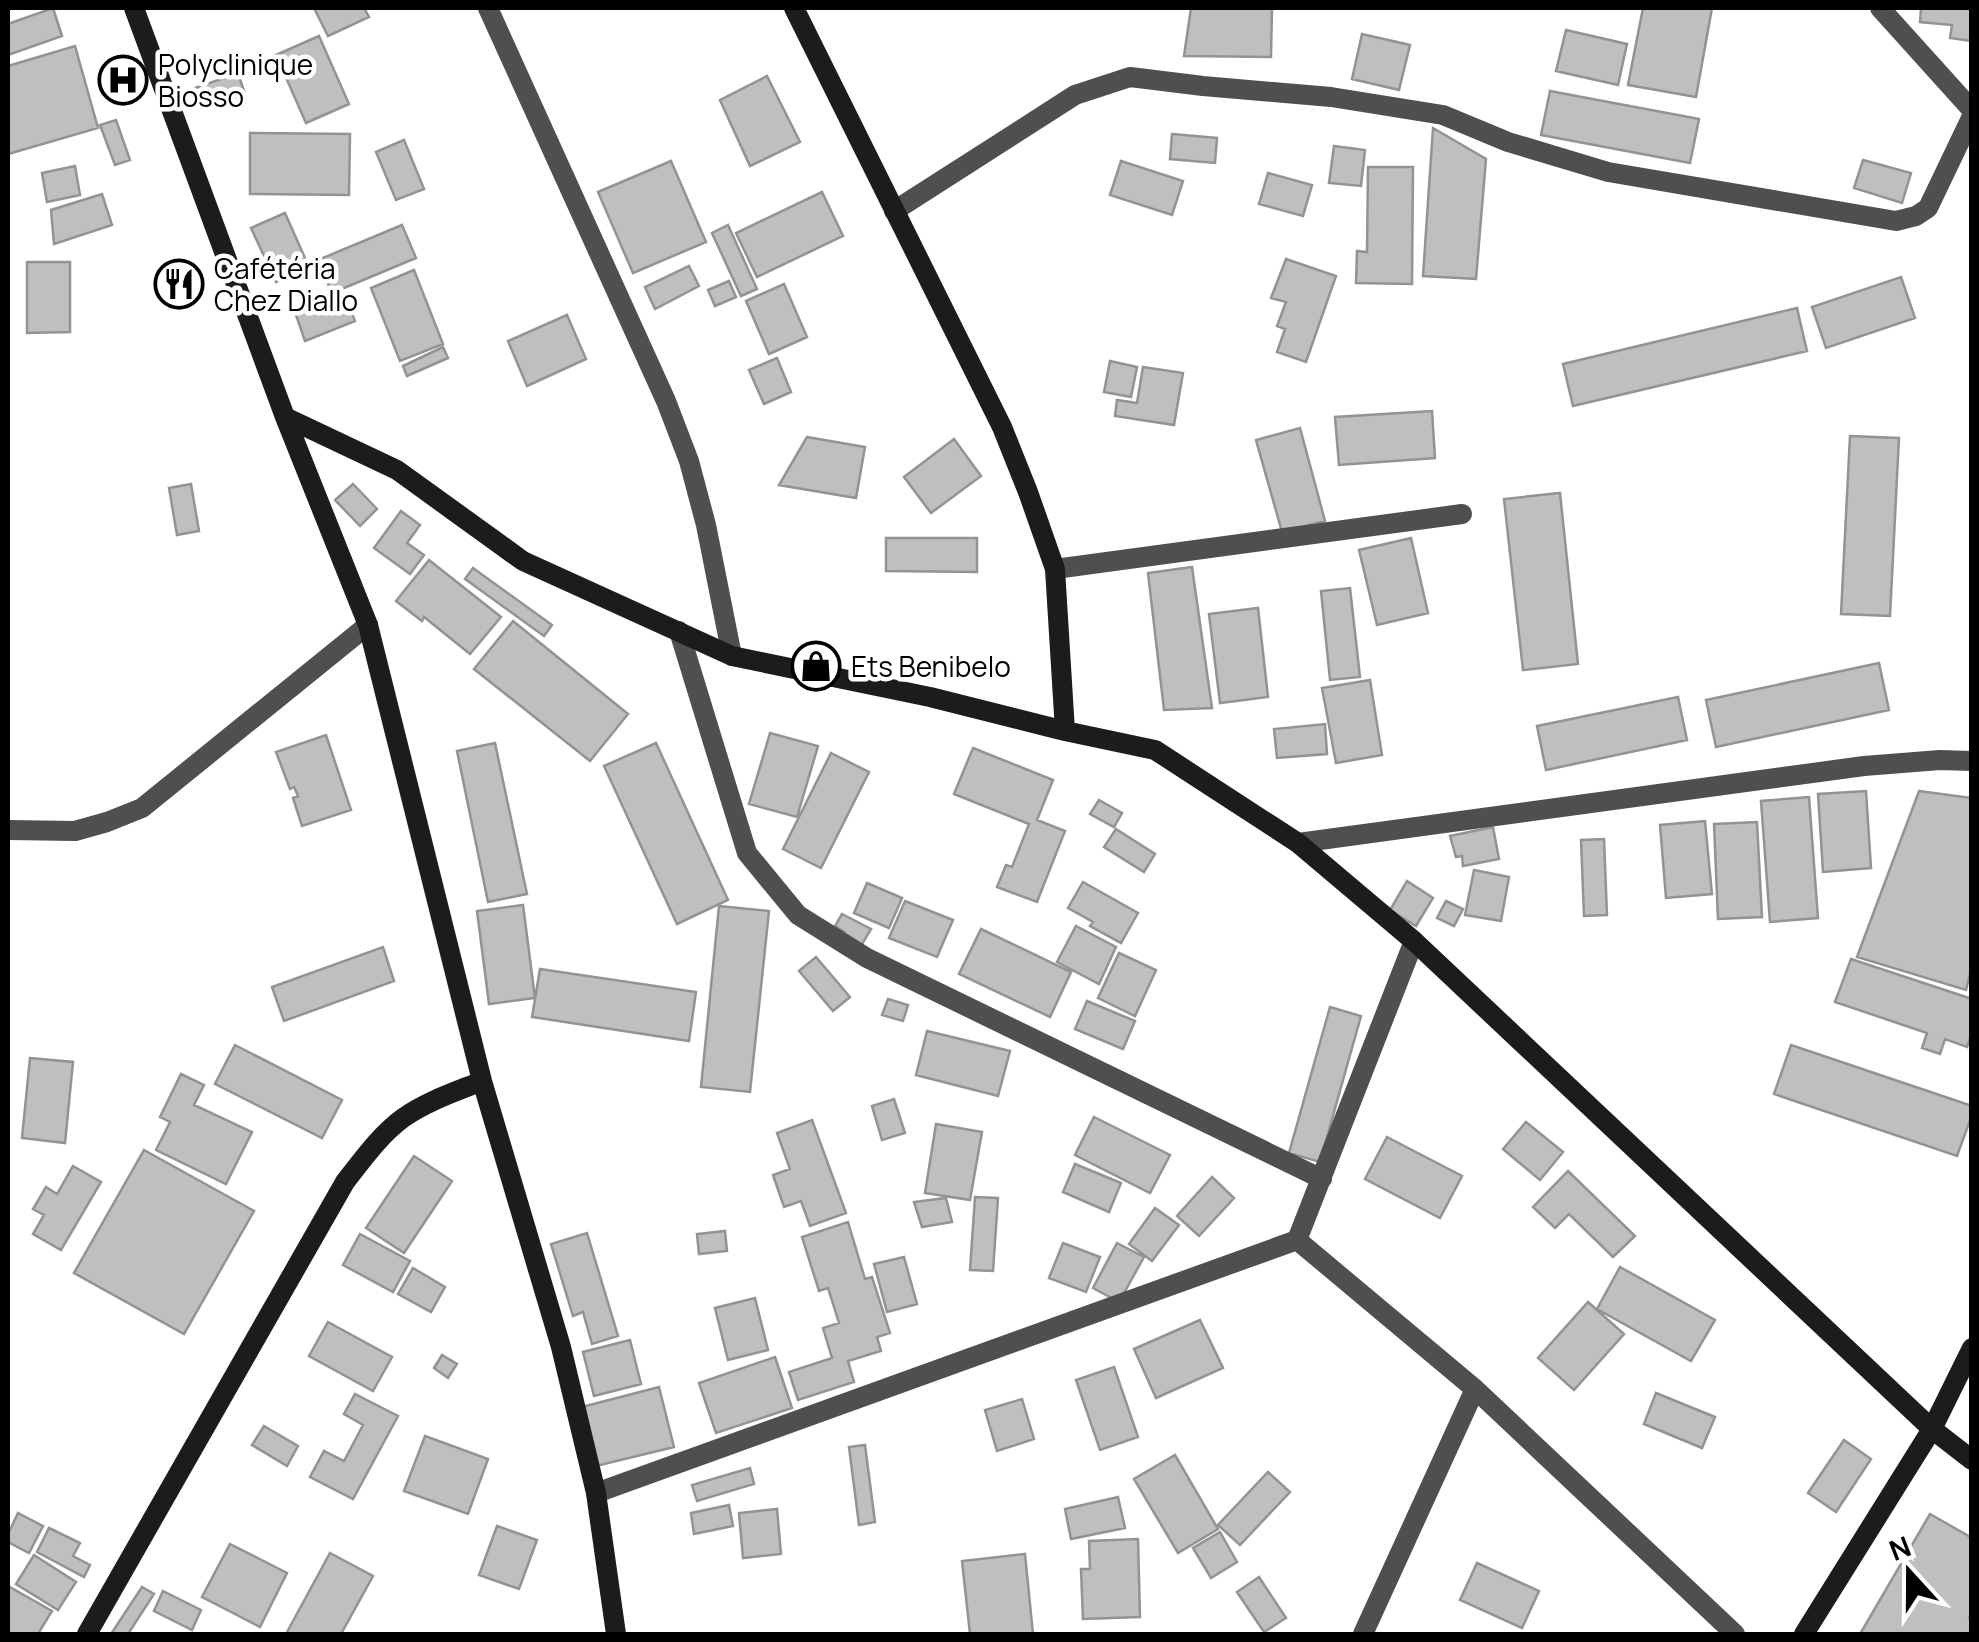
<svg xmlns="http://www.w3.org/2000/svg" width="1979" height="1642" font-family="Manrope,sans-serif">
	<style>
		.building { fill: #bfbfbf; stroke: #939393; stroke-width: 2.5 }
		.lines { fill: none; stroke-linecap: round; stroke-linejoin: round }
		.street { stroke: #4f4f4f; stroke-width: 20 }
		.secondary { stroke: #1c1c1c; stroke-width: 20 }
		.labels { text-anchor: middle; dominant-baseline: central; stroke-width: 9; stroke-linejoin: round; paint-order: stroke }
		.poi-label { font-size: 28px; fill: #000; stroke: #fff; text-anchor: start }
	</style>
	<rect width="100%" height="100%" fill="#fff"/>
	<path class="building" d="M53,8L62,36L8,55V24Z
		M314,8H364L369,17L328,36Z
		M1191,8H1272L1271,57L1184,56Z
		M1643,8H1712L1696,97L1628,85Z
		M1921,8H1972V41L1950,38L1952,25L1920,22Z
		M1566,30L1627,44L1618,85L1556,71Z
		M1362,34L1410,45L1399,90L1352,79Z
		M319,36L349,104L306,123L276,55Z
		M75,46L98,128L8,154V66Z
		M238,73L245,94L202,109L195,88Z
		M767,76L800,142L750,166L720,100Z
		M1550,91L1699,119L1690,163L1541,135Z
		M116,120L130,160L115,165L100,125Z
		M1433,128L1486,159L1476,279L1423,276Z
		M250,133L350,134L349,195L250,194Z
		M1172,134L1217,138L1215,163L1170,159Z
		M404,140L424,189L396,200L376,152Z
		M1334,146L1365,150L1361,186L1329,183Z
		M1863,160L1911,173L1902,203L1854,188Z
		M671,161L706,242L633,273L598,192Z
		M1121,161L1183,181L1172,215L1110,195Z
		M75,166L80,195L47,202L42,173Z
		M1368,167H1413L1412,284L1356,283L1357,251L1367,252Z
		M1268,173L1312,185L1303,216L1259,204Z
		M822,192L843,236L757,277L736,233Z
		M102,194L112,225L54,244L51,210Z
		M285,213L309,267L276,282L251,228Z
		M402,225L416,258L332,293L318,260Z
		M728,225L757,289L741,296L712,233Z
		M1286,259L1336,276L1306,362L1277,352L1285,329L1277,326L1286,302L1271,298Z
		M27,262H70V332L27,333Z
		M689,266L699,286L655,309L645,287Z
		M414,270L443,344L400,361L371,288Z
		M1901,277L1915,318L1826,348L1812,307Z
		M729,281L736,297L715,306L708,290Z
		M784,284L807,337L769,354L746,301Z
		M345,296L355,321L305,341L296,315Z
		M1797,308L1807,351L1573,406L1563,364Z
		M567,315L586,359L527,386L508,341Z
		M443,347L448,358L407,376L403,366Z
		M777,358L791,392L764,404L749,370Z
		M1110,361L1137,367L1131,397L1104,392Z
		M1143,367L1183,373L1174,425L1115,416L1117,400L1137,403Z
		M1432,411L1435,458L1339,465L1335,417Z
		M1300,428L1325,521L1282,532L1256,440Z
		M1850,436L1899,438L1890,616L1841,614Z
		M807,437L865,447L856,498L779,485Z
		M954,439L981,476L931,513L904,477Z
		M191,484L199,531L177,535L169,488Z
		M353,484L377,509L360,526L335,500Z
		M1560,493L1578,664L1523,670L1504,499Z
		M401,511L420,525L407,543L424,555L410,574L374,548Z
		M886,538H977V572L886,571Z
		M1411,538L1428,613L1377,625L1359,550Z
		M429,560L501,617L470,654L424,617L422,621L396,601Z
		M1192,567L1212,708L1164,710L1148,573Z
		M473,568L552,625L544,636L465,579Z
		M1350,588L1360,677L1330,680L1321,591Z
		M1258,608L1268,697L1220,703L1209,614Z
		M513,621L628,714L590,761L474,669Z
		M1879,663L1889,710L1716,747L1706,700Z
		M1370,680L1382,755L1336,763L1322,688Z
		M1678,697L1687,740L1546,770L1537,726Z
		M1325,724L1327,754L1277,758L1274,729Z
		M770,733L818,746L797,817L749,804Z
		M326,735L351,810L302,826L293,798L298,796L294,787L290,789L276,752Z
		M495,743L527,894L488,902L457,751Z
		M656,743L728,900L677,924L604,766Z
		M973,748L1053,780L1037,820L1065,831L1037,902L997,887L1006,865L1012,867L1029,824L954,794Z
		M831,753L869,772L821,868L783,849Z
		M1866,791L1871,868L1823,872L1818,794Z
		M1919,791L1972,798V966L1966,990L1857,957Z
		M1809,797L1818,918L1770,922L1761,801Z
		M1099,800L1122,813L1114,827L1090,814Z
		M1705,821L1712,894L1666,898L1660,825Z
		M1757,822L1762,917L1718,919L1714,824Z
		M1493,827L1499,859L1463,866L1462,856L1456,857L1450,836Z
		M1116,829L1155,854L1144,872L1104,847Z
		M1604,839L1607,915L1584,916L1581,840Z
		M1474,870L1509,877L1501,921L1465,915Z
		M1407,881L1433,898L1416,926L1390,910Z
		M1083,882L1138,913L1121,943L1090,926L1093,922L1068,908Z
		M867,883L902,898L889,928L854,913Z
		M905,901L953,920L937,957L889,938Z
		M1446,901L1463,909L1454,926L1437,918Z
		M523,905L535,998L489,1004L477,911Z
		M719,906L769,911L750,1092L701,1087Z
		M842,914L871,929L861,946L842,936L844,932L835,926Z
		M1076,926L1116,947L1099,984L1057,962Z
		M981,929L1071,972L1050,1017L959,974Z
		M383,947L394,981L284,1021L272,987Z
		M1119,953L1156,970L1135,1016L1098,998Z
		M816,957L850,997L833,1011L799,971Z
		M1851,959L1972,999V1033L1967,1047L1945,1039L1940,1054L1922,1048L1927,1033L1835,1002Z
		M540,969L696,992L689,1041L532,1017Z
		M888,999L908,1005L903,1021L882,1015Z
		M1087,1001L1135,1021L1123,1049L1075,1029Z
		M1330,1007L1361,1016L1320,1162L1289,1153Z
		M927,1031L1010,1051L998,1096L916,1075Z
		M235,1045L342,1100L322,1138L215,1084Z
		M1791,1045L1972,1106V1115L1957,1156L1774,1094Z
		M30,1058L73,1062L65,1143L22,1138Z
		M181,1074L204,1085L194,1105L252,1132L226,1184L156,1150L170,1122L160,1117Z
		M894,1099L905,1133L882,1140L872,1106Z
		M1094,1117L1170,1155L1150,1193L1075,1155Z
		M812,1120L846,1213L810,1226L801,1201L784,1207L773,1175L790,1169L777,1133Z
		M1526,1122L1563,1152L1540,1180L1503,1149Z
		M936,1124L982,1132L970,1200L925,1193Z
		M1387,1137L1462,1176L1440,1218L1365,1179Z
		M144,1150L254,1211L184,1334L74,1273Z
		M414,1156L452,1181L404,1253L366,1228Z
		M1075,1164L1121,1183L1109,1212L1063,1192Z
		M73,1166L101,1182L61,1250L33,1234L44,1215L33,1209L46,1187L57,1194Z
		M1568,1171L1635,1236L1613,1257L1569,1214L1555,1228L1533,1207Z
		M1212,1177L1234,1198L1199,1236L1177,1216Z
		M975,1197L998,1198L993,1271L970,1270Z
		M946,1198L952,1222L922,1227L914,1202Z
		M1155,1208L1179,1225L1152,1261L1129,1244Z
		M848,1222L865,1279L872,1277L890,1333L877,1337L881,1351L848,1361L854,1382L798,1400L789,1372L832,1358L823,1328L839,1323L828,1288L819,1291L802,1237Z
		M725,1231L727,1251L699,1254L697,1234Z
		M587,1233L618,1336L592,1344L583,1312L573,1316L551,1244Z
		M360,1234L410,1261L393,1292L343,1265Z
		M1063,1243L1100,1257L1086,1292L1049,1278Z
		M1117,1243L1144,1257L1119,1302L1093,1288Z
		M904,1257L917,1304L887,1312L874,1264Z
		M1620,1267L1715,1320L1691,1361L1597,1309Z
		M413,1268L445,1287L431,1312L398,1294Z
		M755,1298L768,1350L728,1360L715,1308Z
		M1588,1302L1624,1334L1574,1390L1538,1358Z
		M1200,1320L1223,1368L1156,1398L1134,1349Z
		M328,1322L392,1357L373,1391L309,1356Z
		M630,1340L641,1384L594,1396L583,1352Z
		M442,1355L457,1364L448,1378L434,1368Z
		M775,1357L792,1408L716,1433L699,1383Z
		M1114,1367L1138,1437L1100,1450L1076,1380Z
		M659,1387L674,1447L596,1466L582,1407Z
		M1656,1393L1715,1417L1702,1448L1644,1424Z
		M355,1394L398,1416L353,1499L310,1477L324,1451L344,1461L363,1425L344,1414Z
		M1022,1399L1034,1439L997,1451L985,1410Z
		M264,1426L298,1446L287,1466L252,1445Z
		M425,1436L488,1459L468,1514L404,1491Z
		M1844,1440L1871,1459L1836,1512L1808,1493Z
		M865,1445L875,1522L859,1525L849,1447Z
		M1175,1455L1218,1529L1178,1553L1134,1479Z
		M750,1468L754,1484L697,1501L692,1485Z
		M1268,1472L1290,1492L1240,1545L1218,1525Z
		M1118,1497L1125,1528L1071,1539L1065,1509Z
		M729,1505L733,1526L694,1534L691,1513Z
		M777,1509L781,1554L743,1558L739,1513Z
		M18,1513L43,1526L29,1553L8,1542V1534Z
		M1930,1514L1972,1538V1613L1969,1618L1972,1619V1629L1968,1634H1860Z
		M497,1526L537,1540L519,1589L479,1575Z
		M49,1528L80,1543L73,1556L90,1565L84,1577L37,1552Z
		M1220,1532L1237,1562L1211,1578L1193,1548Z
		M1138,1539L1140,1617L1083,1619L1081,1569H1090L1089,1541Z
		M230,1544L287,1573L260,1627L202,1597Z
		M330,1553L373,1576L341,1634H286Z
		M1025,1554L1033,1634H970L962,1561Z
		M34,1555L76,1582L58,1610L16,1584Z
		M1477,1563L1539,1591L1522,1628L1460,1600Z
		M1259,1577L1286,1618L1264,1632L1237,1592Z
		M8,1586L52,1611L38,1634H12L8,1632Z
		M142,1587L154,1594L128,1634H111Z
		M163,1591L201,1610L192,1630L154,1611Z"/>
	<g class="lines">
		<path class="street" d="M488,8L666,401L689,461L706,525L732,656
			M1880,8L1972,110
			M894,211L1075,95L1130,77L1203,86L1331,97L1443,115L1508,142L1608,172L1896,221L1916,216L1928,208L1972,116
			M1055,569L1462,514
			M679,631L747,853L798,915L867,958L1322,1179
			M8,830L75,831L107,822L142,808L368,625
			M1298,843L1864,766L1940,760L1972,761
			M1297,1240L1475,1389L1735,1634
			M596,1493L1297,1240L1414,941
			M1363,1634L1475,1389"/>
		<path class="secondary" d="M134,8L285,417L397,470L523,561L732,656L930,697L1065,731L1155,750L1298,843L1414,941L1932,1429L1972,1460
			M794,8L1002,427L1028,492L1055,569L1065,731
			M285,417L368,625L482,1081L561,1347L596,1493L616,1634
			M87,1634L345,1182C363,1159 380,1135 403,1118C427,1101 455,1092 482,1081
			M1804,1634L1932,1429L1972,1348"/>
	</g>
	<defs>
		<g id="hospital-ring" transform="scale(2.5)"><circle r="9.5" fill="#fff" stroke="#000" stroke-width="1.5"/><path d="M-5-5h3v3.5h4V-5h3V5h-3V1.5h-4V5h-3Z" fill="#000"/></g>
		<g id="restaurant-ring" transform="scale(2.5)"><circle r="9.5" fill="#fff" stroke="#000" stroke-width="1.5"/><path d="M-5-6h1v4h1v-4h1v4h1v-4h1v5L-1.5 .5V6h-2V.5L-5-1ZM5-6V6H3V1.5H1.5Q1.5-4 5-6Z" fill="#000"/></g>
		<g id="shop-ring" transform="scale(2.5)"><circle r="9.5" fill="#fff" stroke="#000" stroke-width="1.5"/><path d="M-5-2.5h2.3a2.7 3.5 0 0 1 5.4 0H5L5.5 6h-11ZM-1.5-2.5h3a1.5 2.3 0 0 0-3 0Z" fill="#000"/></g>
	</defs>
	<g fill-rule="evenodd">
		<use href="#hospital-ring" x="123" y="80"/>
		<use href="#restaurant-ring" x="179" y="284"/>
		<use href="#shop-ring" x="816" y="666"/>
	</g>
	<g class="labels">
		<g class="poi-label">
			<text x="158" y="64">Polyclinique<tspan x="158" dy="32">Biosso</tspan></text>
			<text x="214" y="268">Cafétéria<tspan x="214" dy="32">Chez Diallo</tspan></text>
			<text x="851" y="666">Ets Benibelo</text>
		</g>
	</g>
	<rect width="1979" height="1642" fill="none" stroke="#000000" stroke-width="20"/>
	<g transform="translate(1909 1572) rotate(339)" stroke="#ffffff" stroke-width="8" paint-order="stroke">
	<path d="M0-8L18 38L0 25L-18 38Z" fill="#000000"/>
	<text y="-15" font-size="28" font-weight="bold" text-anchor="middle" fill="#000000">N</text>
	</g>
</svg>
